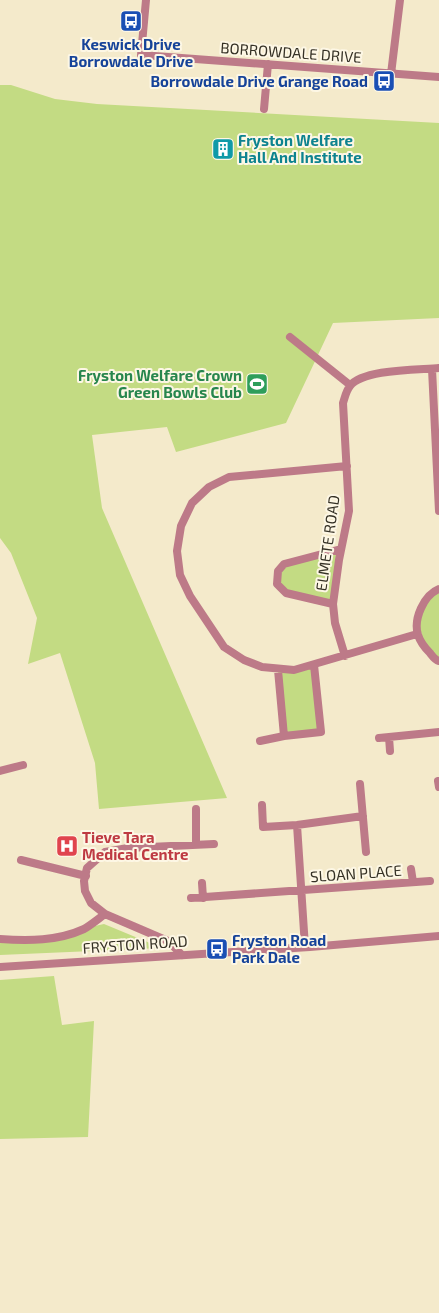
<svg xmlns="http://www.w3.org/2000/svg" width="439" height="1313" font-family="'Exo 2',sans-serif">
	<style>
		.green { fill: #c3db83 }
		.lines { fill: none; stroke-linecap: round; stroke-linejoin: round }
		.minor { stroke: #bd7a88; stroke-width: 8 }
		.tertiary { stroke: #bd7a88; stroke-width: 8 }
		.labels { text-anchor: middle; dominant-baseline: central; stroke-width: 4; stroke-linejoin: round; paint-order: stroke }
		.transit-label { font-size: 15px; font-weight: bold; fill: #164399; stroke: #fdf7e5 }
		.street-label { font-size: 15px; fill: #353125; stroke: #fdf7e5 }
		.culture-label { font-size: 15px; font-weight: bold; fill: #0d838f; stroke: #fdf7e5; text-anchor: start }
		.leisure-label { font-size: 15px; font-weight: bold; fill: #27864d; stroke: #fdf7e5; text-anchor: end }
		.health-label { font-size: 15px; font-weight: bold; fill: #be3a42; stroke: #fdf7e5; text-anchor: start }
	</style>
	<rect width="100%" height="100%" fill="#f4eacb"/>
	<path class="green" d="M0,85H11L55,99L97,104L439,123V318L333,323L286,423L176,452L167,427L92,435L102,508L227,798L99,809L95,763L60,653L28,664L37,618L11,553L0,538Z
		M341,549L333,604L286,593L277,584L284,564Z
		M439,589V661L425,648L418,620L421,608Z
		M314,665L321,732L284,736L278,670Z
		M104,924L162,948L0,955V939L26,941Z
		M54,976L62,1025L94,1021L88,1137L0,1139V980Z"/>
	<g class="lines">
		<path class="minor" d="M146,0L141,55L439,77
			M391,74L400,0
			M264,109L268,64
			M290,337L350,385
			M432,369L439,511
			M347,466L229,477L209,487L192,503L181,526L177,551L180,575L190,596L224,647L244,660L262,667L294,670L417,634
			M439,589C424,595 413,619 418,635C420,641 425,648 430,653C433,657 435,660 439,661
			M333,604L286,593L277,584L278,571L284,564L341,549
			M345,656L335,623L333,604L339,560L349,511L343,403C345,397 346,391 350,386C363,369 418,370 439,368
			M278,670L284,736L321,732L314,665
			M389,737L390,751
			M379,738L439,732
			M260,741L284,736
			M0,771L23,765
			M438,781L439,787
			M360,784L366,852
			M262,805L263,827L297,825L363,816
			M196,809V845
			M297,825L305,947
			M21,860L86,876
			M411,869L413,882
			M202,883L203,898
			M191,898L430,881
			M0,939C28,941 58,941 84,929C91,925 98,919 105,914
			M182,955L168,941L105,914L91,903L85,891L84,881L87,868L105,852L128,848L214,844"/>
		<path class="tertiary" d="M0,967L310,947L439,936"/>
	</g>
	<defs>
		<g id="bus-square" transform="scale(1.15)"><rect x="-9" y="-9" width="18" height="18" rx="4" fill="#1a4fb4" stroke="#fdf7e5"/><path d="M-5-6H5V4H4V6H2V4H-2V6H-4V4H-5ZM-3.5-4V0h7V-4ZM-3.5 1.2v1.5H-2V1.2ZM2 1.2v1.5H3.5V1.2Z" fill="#fff"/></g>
		<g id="building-square" transform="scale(1.15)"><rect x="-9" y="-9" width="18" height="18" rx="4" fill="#0f9aa8" stroke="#fdf7e5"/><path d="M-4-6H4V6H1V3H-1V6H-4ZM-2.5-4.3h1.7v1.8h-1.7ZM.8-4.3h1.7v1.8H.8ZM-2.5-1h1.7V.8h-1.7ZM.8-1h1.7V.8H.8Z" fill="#fff"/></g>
		<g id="stadium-square" transform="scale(1.15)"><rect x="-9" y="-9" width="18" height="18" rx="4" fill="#2e9e5b" stroke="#fdf7e5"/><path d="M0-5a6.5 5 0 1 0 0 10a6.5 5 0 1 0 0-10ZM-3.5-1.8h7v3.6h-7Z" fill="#fff"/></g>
		<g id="hospital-square" transform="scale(1.15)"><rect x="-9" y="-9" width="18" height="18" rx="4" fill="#e0444e" stroke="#fdf7e5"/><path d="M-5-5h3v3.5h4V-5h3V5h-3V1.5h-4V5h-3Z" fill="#fff"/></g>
	</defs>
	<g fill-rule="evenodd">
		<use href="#bus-square" x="131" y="21"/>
		<use href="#bus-square" x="384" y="81"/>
		<use href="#building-square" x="223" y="149"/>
		<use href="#stadium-square" x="257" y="384"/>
		<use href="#hospital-square" x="67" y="846"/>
		<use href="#bus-square" x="217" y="949"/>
	</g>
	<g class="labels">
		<g class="transit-label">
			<text x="131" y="44">Keswick Drive<tspan x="131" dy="17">Borrowdale Drive</tspan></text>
			<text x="368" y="81" text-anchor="end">Borrowdale Drive Grange Road</text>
			<text x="232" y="940" text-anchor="start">Fryston Road<tspan x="232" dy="17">Park Dale</tspan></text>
		</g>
		<g class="street-label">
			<text transform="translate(291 52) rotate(4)">BORROWDALE DRIVE</text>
			<text transform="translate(327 543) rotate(-82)">ELMETE ROAD</text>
			<text transform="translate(356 873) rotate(-4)">SLOAN PLACE</text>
			<text transform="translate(135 944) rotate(-4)">FRYSTON ROAD</text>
		</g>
		<g class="culture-label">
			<text x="238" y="140">Fryston Welfare<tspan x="238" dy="17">Hall And Institute</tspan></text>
		</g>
		<g class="leisure-label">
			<text x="242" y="375">Fryston Welfare Crown<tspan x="242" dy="17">Green Bowls Club</tspan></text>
		</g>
		<g class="health-label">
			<text x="82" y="837">Tieve Tara<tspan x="82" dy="17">Medical Centre</tspan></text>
		</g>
	</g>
</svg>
